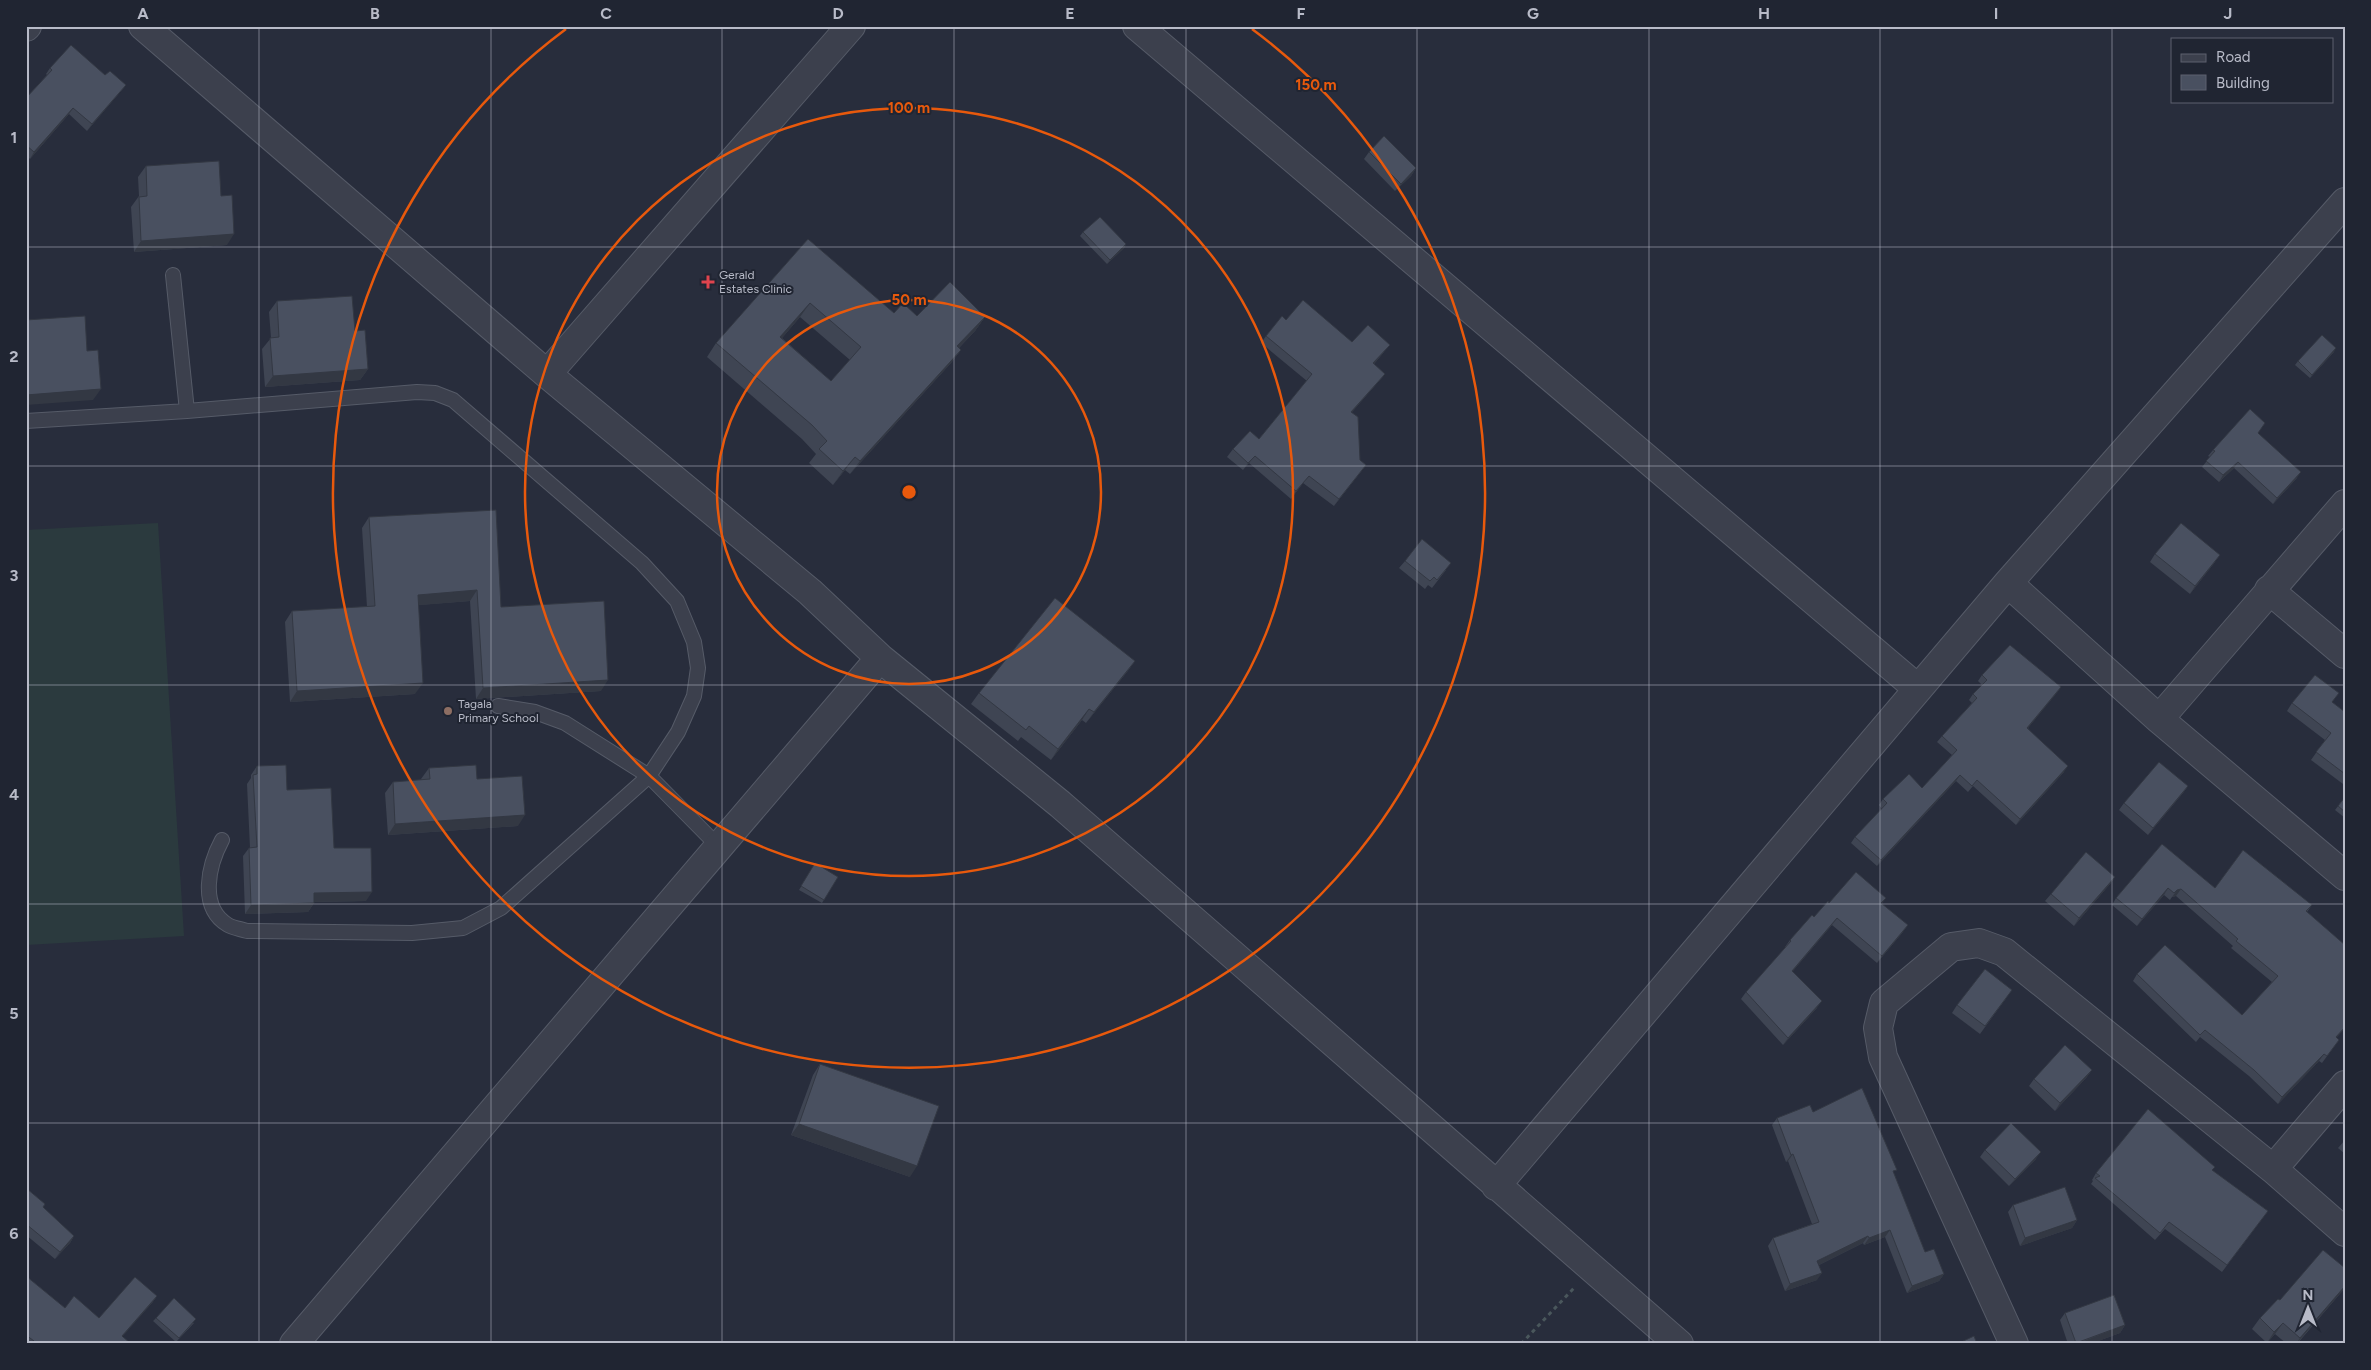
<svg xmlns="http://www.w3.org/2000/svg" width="2371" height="1370" font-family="Figtree,sans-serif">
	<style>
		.garden { fill: #2b3a3e }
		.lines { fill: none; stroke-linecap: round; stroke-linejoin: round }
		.lane-casing { stroke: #565b68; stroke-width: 16 }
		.street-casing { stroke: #565b68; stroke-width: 30 }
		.path { stroke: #4a575c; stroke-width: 3; stroke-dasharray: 4 4; stroke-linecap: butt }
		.lane { stroke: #3c404d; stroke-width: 14 }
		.street { stroke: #3c404d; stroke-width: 28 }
		.wall { fill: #3f4553; fill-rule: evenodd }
		.shaded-wall { fill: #333843 }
		.building { fill: #495060; stroke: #333843; fill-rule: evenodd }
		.grid { fill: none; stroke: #b8bbc8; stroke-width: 1; stroke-opacity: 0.55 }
		.ring { fill: none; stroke: #e8590c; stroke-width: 2.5 }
		.health-dot { fill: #e0444e; stroke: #202532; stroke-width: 2 }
		.education-dot { fill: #8d6e63; stroke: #202532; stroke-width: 2 }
		.labels { text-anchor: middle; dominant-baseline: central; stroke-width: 4; stroke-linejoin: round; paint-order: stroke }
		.poi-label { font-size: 12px; fill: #b8bbc8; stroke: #202532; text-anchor: start }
		.centre { fill: #e8590c; stroke: #202532; stroke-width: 2.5 }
		.ring-label { font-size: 15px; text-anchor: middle; font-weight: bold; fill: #e8590c; stroke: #202532; stroke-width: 4; stroke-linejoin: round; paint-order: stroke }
		.neatline { fill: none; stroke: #b8bbc8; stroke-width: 2 }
		.grid-label { font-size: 16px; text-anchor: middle; font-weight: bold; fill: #b8bbc8 }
	</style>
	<rect width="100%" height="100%" fill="#282d3c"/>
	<path class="garden" d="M158,523L184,936L26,945V530Z"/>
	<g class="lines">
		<g class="lane-casing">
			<path id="lane" d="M173,275L187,411
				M26,421L187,411L417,392L435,393L453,400L642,563L677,601L694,642L698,668L694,696L678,732L649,776L501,908L463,928L412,933L247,931C241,929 233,928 228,925C198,907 209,864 222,840
				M498,706L535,712L565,723L649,776L718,846"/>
		</g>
		<g class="street-casing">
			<path id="street" d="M143,26L547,374L810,592L880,658L1060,804L1679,1344
				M1137,26L1917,688
				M26,27L27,26
				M547,374L851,26
				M2008,583L2159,719L2345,876
				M2269,590L2345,654
				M2159,719L2345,504
				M2273,1169L2345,1085
				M1496,1186L2008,583L2345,202
				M294,1344L880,658
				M2014,1344L1883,1057L1878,1028L1884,1003L1951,947L1979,943L2004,952L2273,1169L2345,1232"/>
		</g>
		<path class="path" d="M1521,1344L1574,1288"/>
		<use href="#lane" class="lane"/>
		<use href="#street" class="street"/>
	</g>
	<path class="wall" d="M50,68L105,75L126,85L121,91L87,131L69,114L30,159L26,155V98L47,75L46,74Z
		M1369,152L1416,168L1411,176L1395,191L1364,159Z
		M146,166L221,196L227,245L134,252L131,207L139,196L138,177Z
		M1083,232L1126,244L1124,248L1107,264L1080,236Z
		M808,239L894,313L917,316L985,317L975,331L959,348L961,350L951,363L850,474L845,470L833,485L809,463L816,454L802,439L707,357L716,343ZM800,317L850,360L831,381L782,338Z
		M277,301L355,331L368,369L360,380L265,387L262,349L271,338L269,312Z
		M1286,320L1384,352L1374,364L1385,374L1379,381L1352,412L1360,460L1366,465L1334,506L1303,483L1291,499L1249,463L1243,470L1227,457L1233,449L1259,439L1307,381L1261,343L1266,336Z
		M2334,352L2310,378L2295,365L2298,361Z
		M2258,433L2297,478L2273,504L2234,468L2219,482L2202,467L2210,457L2208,456L2213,450Z
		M369,517L501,607L601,691L476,699L470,601L418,605L415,694L290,702L285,622L292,611L367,607L362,528Z
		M2155,554L2215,562L2190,594L2150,562Z
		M1405,561L1446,570L1432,588L1428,585L1425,589L1399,568Z
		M1135,661L1127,672L1086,723L1082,720L1051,760L1021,737L1018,741L971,704L979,693Z
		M1982,675L2061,687L2028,728L2064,772L2016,825L1973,786L1968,792L1956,781L1877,866L1851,843L1855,837L1882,809L1879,805L1883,799L1922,788L1952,755L1937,742L1942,736L1972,703L1969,700L1973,694L1982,685L1978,681Z
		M2332,702L2345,712V781L2343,784L2311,760L2325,740L2287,711L2292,703Z
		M257,766L287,790L334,848L366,901L314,902V903L308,912L245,914L243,856L249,848H250L247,784L251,778V775Z
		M429,768L477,779L518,826L388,835L385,793L393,782L422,780L421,779Z
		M2188,786L2183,793L2148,835L2119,810L2124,803Z
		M2345,797V818L2335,810Z
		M2162,844L2215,888L2312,905L2307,912L2345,945V1028L2336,1038L2339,1040L2322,1063L2319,1061L2278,1104L2249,1076L2200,1037L2196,1042L2133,981L2137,974L2242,1015L2272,982L2231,948L2233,946L2176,896L2172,897L2170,900L2164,895L2137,926L2112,905L2116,898Z
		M813,867L838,877L822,903L799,890Z
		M2115,877L2110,884L2074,926L2045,901L2051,894Z
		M1886,898L1882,903L1903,932L1877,963L1832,925L1792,972L1817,1008L1783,1045L1741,999L1746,992L1786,948L1785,947L1790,940L1814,917L1829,903Z
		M2007,997L1980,1034L1952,1013L1957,1005Z
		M820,1064L910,1177L791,1135L813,1075Z
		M2092,1070L2086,1078L2055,1111L2029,1086L2034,1079Z
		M1813,1112L1894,1174L1925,1252L1944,1274L1939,1281L1907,1293L1885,1237L1864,1245L1863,1243L1819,1265L1817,1280L1785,1291L1768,1246L1773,1238L1812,1224L1788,1161L1786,1162L1772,1125L1777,1118Z
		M2345,1140V1154L2338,1148Z
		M1985,1150L2036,1159L2009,1186L1980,1157Z
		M2213,1171L2268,1211L2222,1272L2165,1229L2155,1240L2091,1184L2093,1181L2092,1180L2096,1173Z
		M26,1188L45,1204L43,1208L74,1236L70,1243L55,1259L26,1235Z
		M2013,1205L2077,1220L2072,1228L2020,1246L2008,1212Z
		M2345,1268V1288L2297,1344H2287L2275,1334L2267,1343L2252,1329L2260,1318L2280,1300Z
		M26,1276L65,1308L99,1318L157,1296L152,1303L122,1336L131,1344H26Z
		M2065,1313L2125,1325L2120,1333L2090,1344H2068L2060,1320Z
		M156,1318L194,1323L176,1342L153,1321Z"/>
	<path class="shaded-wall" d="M126,85L121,91L87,131L92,124Z
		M73,108L69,114L30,159L34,152Z
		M1416,168L1411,176L1395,191L1401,184Z
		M234,234L227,245L134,252L141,241Z
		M1126,244L1124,248L1107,264L1110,260Z
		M810,303L800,317L771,351L780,337Z
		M985,317L975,331L947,360L957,346Z
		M1390,345L1384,352L1368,371L1373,363Z
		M2336,348L2334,352L2310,378L2312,375Z
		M961,350L951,363L850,474L860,461Z
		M368,369L360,380L265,387L273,376Z
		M1385,374L1379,381L1346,419L1351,412Z
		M101,389L93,400L26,405V395Z
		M1255,456L1243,470L1248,463Z
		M855,457L845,470L833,485L843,471Z
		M2238,462L2234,468L2219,482L2223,475Z
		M1366,465L1360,473L1334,506L1339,499Z
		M2301,472L2297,478L2273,504L2277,498Z
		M1309,476L1303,483L1291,499L1296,491Z
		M2220,555L2215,562L2190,594L2195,586Z
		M477,590L470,601L410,606L418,595Z
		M1135,661L1127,672L1086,723L1094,712Z
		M608,680L601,691L476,699L483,688Z
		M423,683L415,694L290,702L297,691Z
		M2061,687L2057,693L2023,734L2027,728Z
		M1089,709L1082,720L1051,760L1058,749Z
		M2068,766L2064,772L2016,825L2020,819Z
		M1960,775L1956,781L1877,866L1881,860Z
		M2188,786L2183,793L2148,835L2153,828Z
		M525,815L518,826L388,835L395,824Z
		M2115,877L2110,884L2074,926L2079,918Z
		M2168,888L2164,895L2137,926L2142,919Z
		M2181,889L2176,896L2172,897L2170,900L2177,890Z
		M372,892L366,901L308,902L314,893Z
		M314,903L308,912L245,914L251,905Z
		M1837,918L1832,925L1787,978L1792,971Z
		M1908,925L1903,932L1877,963L1882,956Z
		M1822,1001L1817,1008L1783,1045L1788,1038Z
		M2345,1027V1028L2331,1044L2336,1037Z
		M2324,1054L2319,1061L2278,1104L2282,1097Z
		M2092,1070L2086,1078L2055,1111L2060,1103Z
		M799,1124L917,1166L910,1177L791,1135Z
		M2041,1152L2036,1159L2009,1186L2015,1179Z
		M1793,1154L1788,1161L1786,1162L1791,1155Z
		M2077,1220L2072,1228L2020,1246L2025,1238Z
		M1890,1230L1885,1237L1864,1245L1869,1238Z
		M74,1236L70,1243L55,1259L60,1252Z
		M1868,1236L1863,1243L1813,1268L1817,1261Z
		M1822,1273L1817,1280L1785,1291L1790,1284Z
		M1944,1274L1939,1281L1907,1293L1912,1286Z
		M2345,1286V1288L2296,1344L2300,1338Z
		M157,1296L152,1303L117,1343L122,1336Z
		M2283,1323L2275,1334L2267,1343L2274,1332Z
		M2125,1325L2120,1333L2090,1344H2076Z"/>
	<path class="building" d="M71,45L105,75L110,71L126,85L92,124L73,108L34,152L26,145V98L52,70L50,68Z
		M1384,136L1416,168L1401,184L1369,152Z
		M219,161L221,196L232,195L234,234L141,241L139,197L147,196L146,166Z
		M1100,217L1126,244L1110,260L1083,232Z
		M808,239L894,313L903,303L917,316L950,282L985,317L957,346L961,350L860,461L855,457L843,471L819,449L827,441L812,425L716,343ZM810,303L861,347L831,381L780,337Z
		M352,296L355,331L365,330L368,369L273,376L270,338L279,337L277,301Z
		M1303,300L1352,342L1368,325L1390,345L1373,363L1385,374L1351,412L1358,417L1360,460L1366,465L1339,499L1309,476L1296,491L1255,456L1248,463L1233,449L1250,431L1259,439L1312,374L1266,336L1282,316L1286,320Z
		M85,316L87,351L98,350L101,389L26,395V320Z
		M2322,335L2336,348L2312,375L2298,361Z
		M2250,409L2265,423L2258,433L2301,472L2277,498L2238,462L2223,475L2206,461L2215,451L2213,450Z
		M496,510L501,607L604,601L608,680L483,688L477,590L418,595L423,683L297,691L292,611L375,606L369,517Z
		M2181,523L2220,555L2195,586L2155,554Z
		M1422,539L1451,563L1437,580L1434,577L1430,581L1405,561Z
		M1055,598L1135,661L1094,712L1089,709L1058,749L1029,726L1026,730L979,693Z
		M2010,645L2061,687L2027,728L2068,766L2020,819L1977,780L1972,786L1960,775L1881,860L1855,837L1887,803L1883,799L1909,774L1922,788L1957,750L1942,736L1977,698L1973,694L1987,680L1982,675Z
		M2315,675L2339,693L2332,702L2345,712V774L2316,752L2331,733L2292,703Z
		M2159,762L2188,786L2153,828L2124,803Z
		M286,765L287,790L331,788L334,848H371L372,892L314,893V903L251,905L249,848L257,847L253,775L257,774V766Z
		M476,765L477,779L522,776L525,815L395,824L393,782L430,779L429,768Z
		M2345,797V812L2338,806Z
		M2162,844L2215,888L2243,850L2312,905L2306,911L2345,945V1027L2336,1037L2339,1040L2327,1056L2324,1054L2282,1097L2254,1070L2205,1030L2200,1035L2137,974L2165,945L2242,1015L2278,976L2236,941L2238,939L2181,889L2177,890L2174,893L2168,888L2142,919L2116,898Z
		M2086,852L2115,877L2079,918L2051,894Z
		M815,863L838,877L824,900L801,886Z
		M1856,872L1886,898L1881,903L1908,925L1882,956L1837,918L1792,971L1822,1001L1788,1038L1746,992L1791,941L1790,940L1812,915L1814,917L1828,901L1829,903Z
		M1985,969L2012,990L1985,1026L1957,1005Z
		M2065,1045L2092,1070L2060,1103L2034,1079Z
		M820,1064L939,1106L917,1166L799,1124Z
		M1862,1088L1897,1170L1893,1171L1925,1252L1934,1249L1944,1274L1912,1286L1890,1230L1869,1238L1868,1236L1817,1261L1822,1273L1790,1284L1773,1238L1819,1222L1793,1154L1791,1155L1777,1118L1810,1105L1813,1112Z
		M2148,1109L2215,1167L2212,1170L2268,1211L2227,1265L2169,1222L2160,1233L2095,1178L2100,1176L2096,1173Z
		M2011,1123L2041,1152L2015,1179L1985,1150Z
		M2065,1187L2077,1220L2025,1238L2013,1205Z
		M26,1188L45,1204L43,1207L74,1236L60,1252L26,1224Z
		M2323,1250L2345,1268V1286L2300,1338L2283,1323L2274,1332L2260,1318L2278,1299L2280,1300Z
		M26,1276L65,1308L74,1296L99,1318L135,1277L157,1296L122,1336L131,1344H32L34,1341L26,1335Z
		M2114,1295L2125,1325L2076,1343L2065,1313Z
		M174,1298L196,1319L179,1338L156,1318Z
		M1974,1336L1977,1344H1957Z"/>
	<path class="grid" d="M259,26V1344M491,26V1344M722,26V1344M954,26V1344M1186,26V1344M1417,26V1344M1649,26V1344M1880,26V1344M2112,26V1344M26,247H2345M26,466H2345M26,685H2345M26,904H2345M26,1123H2345"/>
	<g class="ring">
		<circle cx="909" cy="492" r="192"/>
		<circle cx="909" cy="492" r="384"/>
		<path d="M1252 29A576 576 0 1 1 566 29"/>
	</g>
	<path class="health-dot" d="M705.5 274.5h5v5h5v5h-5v5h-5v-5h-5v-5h5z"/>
	<circle class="education-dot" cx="448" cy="711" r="5"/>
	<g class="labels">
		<g class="poi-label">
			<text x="719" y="275">Gerald<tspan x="719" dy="14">Estates Clinic</tspan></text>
			<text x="458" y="704">Tagala<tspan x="458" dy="14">Primary School</tspan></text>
		</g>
	</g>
	<circle cx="909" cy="492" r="8" class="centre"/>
	<g class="ring-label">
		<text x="1316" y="90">150 m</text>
		<text x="909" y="113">100 m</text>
		<text x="909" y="305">50 m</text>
	</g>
	<rect width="2371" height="1370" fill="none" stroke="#202532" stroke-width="55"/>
	<rect x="2171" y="38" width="162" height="65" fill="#202532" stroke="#5d616e"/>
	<rect x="2181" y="54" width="25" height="8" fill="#3c404d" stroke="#5d616e"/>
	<text x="2216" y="62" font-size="15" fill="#b8bbc8">Road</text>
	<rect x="2181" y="75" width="25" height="15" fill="#495060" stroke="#5d616e"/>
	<text x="2216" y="88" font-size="15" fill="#b8bbc8">Building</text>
	<g transform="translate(2308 1308)" stroke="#202532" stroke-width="4" paint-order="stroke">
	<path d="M0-4L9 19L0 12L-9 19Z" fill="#b8bbc8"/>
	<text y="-8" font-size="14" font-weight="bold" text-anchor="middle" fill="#b8bbc8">N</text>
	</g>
	<rect x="28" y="28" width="2316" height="1314" class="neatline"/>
	<g class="grid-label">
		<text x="143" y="19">A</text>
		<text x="375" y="19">B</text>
		<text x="606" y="19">C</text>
		<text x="838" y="19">D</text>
		<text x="1070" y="19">E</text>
		<text x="1301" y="19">F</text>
		<text x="1533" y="19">G</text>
		<text x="1764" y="19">H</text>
		<text x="1996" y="19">I</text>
		<text x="2228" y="19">J</text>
		<text x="14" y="143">1</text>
		<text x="14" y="362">2</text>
		<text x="14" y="581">3</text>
		<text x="14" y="800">4</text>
		<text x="14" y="1019">5</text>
		<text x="14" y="1239">6</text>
	</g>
</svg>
